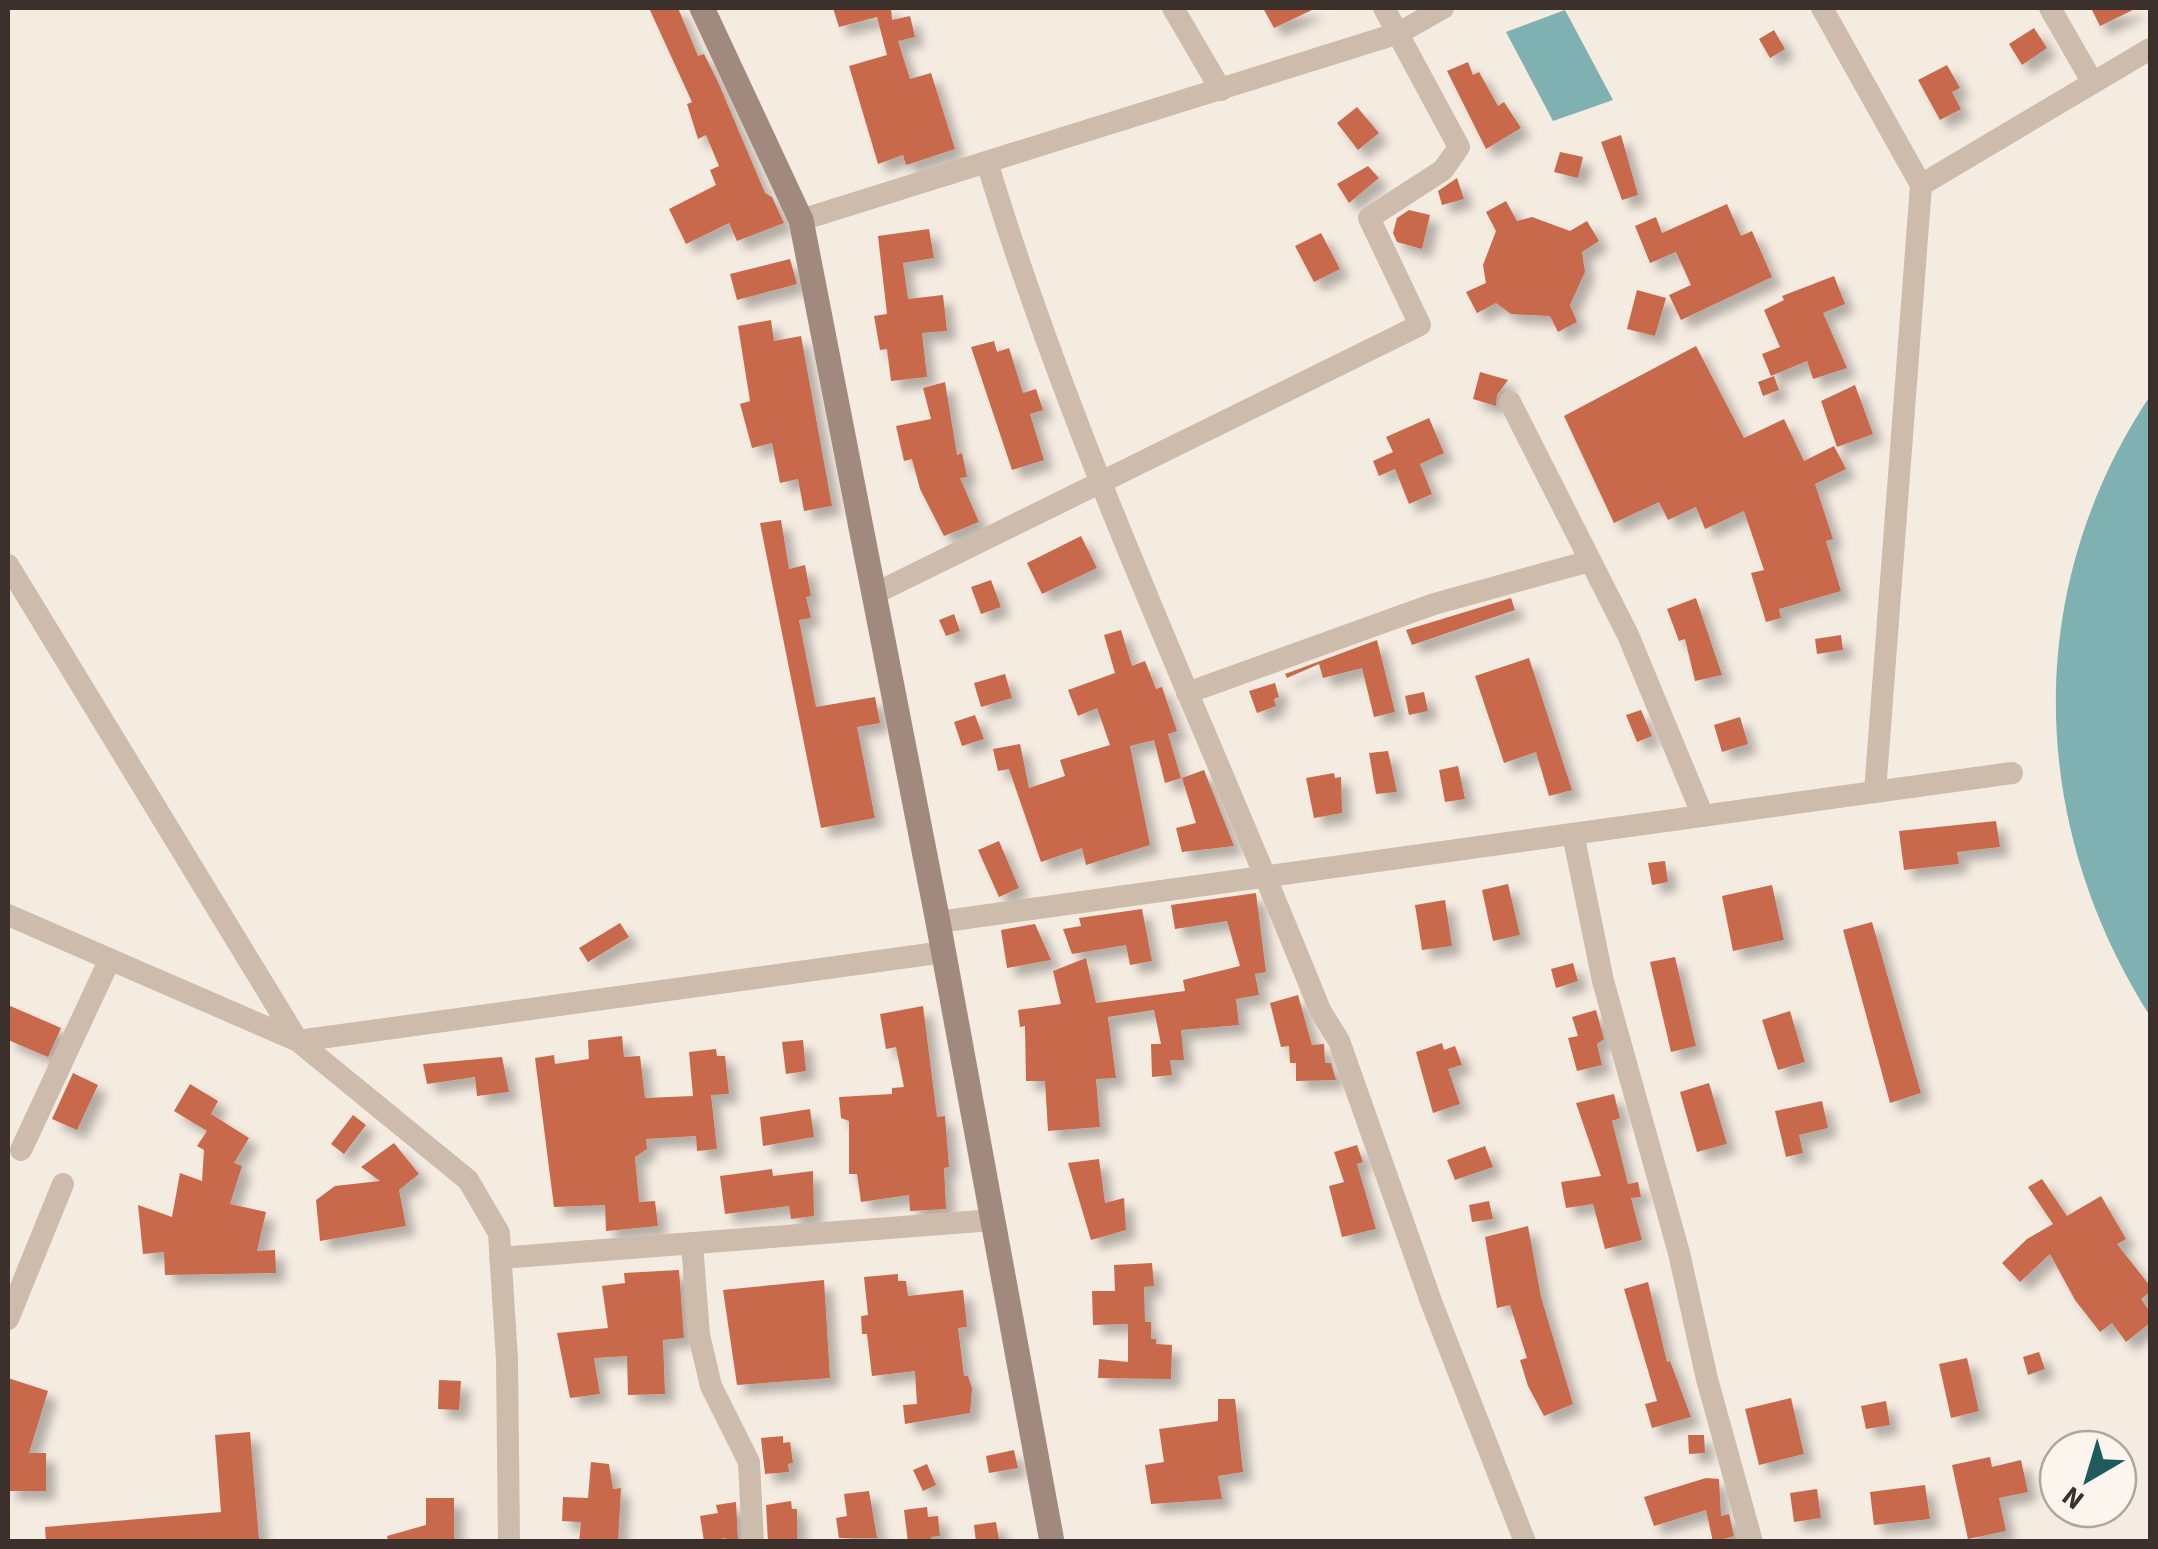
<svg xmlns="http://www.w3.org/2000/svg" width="2158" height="1549" font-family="'Source Sans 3',sans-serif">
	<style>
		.water { fill: #7fb0b2 }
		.building { fill: #c8694b; filter: url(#shadow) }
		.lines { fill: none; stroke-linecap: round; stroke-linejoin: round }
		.minor { stroke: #cdbbac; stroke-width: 22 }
		.secondary { stroke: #a18a7d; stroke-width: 25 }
	</style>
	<defs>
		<filter id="shadow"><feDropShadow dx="9" dy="9" stdDeviation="5" flood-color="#0004"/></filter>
	</defs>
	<rect width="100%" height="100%" fill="#f4ebe1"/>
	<path class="water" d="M1565,10L1613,100L1553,121L1506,32Z
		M2150,396V1016C2027,823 2022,588 2150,396Z"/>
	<path class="building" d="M649,8H678L698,56L704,54L718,82L765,193L772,197L784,223L737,241L729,223L686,244L669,209L716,185L710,170L719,166L706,135L698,139L687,104L692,102Z
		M833,8H891L892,20L910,16L915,37L898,41L910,79L931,73L955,149L906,165L903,155L878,164L849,66L887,55L877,17L839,27Z
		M1263,8H1316L1274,28Z
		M2091,8H2137L2100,26Z
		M2034,28L2047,48L2022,65L2009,44Z
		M1774,30L1785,49L1770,58L1759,39Z
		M1468,62L1473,75L1479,72L1498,106L1504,102L1521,128L1486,149L1447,71Z
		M1947,65L1960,88L1952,92L1961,109L1940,120L1918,80Z
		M1357,107L1379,133L1358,150L1337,123Z
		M1621,135L1638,195L1622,200L1601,142Z
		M1560,152L1583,157L1578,178L1554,172Z
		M1368,166L1379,178L1349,203L1337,184Z
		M1457,178L1464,199L1442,205L1438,191Z
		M1506,201L1517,221L1532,217L1570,231L1587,221L1599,241L1582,252L1585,272L1570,305L1577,322L1558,332L1550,316L1511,314L1496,303L1477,313L1466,292L1486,283L1483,265L1496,231L1486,212Z
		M1727,204L1741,236L1752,231L1772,277L1681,320L1669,295L1691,285L1676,252L1650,263L1635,226L1656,217L1662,233Z
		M1409,210L1430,215L1422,249L1397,242L1393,233L1397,218Z
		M929,229L934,258L903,263L908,299L943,295L947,331L922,333L927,377L891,381L887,349L880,350L874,316L887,314L878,236Z
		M1321,233L1340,269L1314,282L1295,246Z
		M790,259L797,284L737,300L730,274Z
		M1834,276L1845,304L1823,313L1847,368L1813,379L1807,361L1771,376L1762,354L1780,347L1764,310L1784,300L1782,296Z
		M1637,290L1666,298L1655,336L1627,329Z
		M771,320L774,341L801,336L832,506L804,511L798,479L780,483L772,443L752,448L740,404L750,401L738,326Z
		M994,341L997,352L1009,348L1023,393L1036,389L1043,410L1030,414L1044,460L1012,470L971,347Z
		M1696,346L1744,438L1784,419L1804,461L1834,446L1846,469L1815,484L1833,539L1826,541L1841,591L1779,609L1781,618L1766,622L1751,573L1764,570L1744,511L1705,529L1696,507L1668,520L1659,502L1614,523L1564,416Z
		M1480,372L1508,380L1497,395L1496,406L1473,399Z
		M1774,376L1779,390L1763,396L1758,382Z
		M945,382L957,455L962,453L967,477L960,478L979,522L944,536L920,489L912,459L904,461L896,426L931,419L923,388Z
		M1855,385L1873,434L1837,447L1821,401Z
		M1429,418L1444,453L1420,464L1432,494L1409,504L1395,469L1379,476L1373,461L1393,452L1386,437Z
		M781,520L789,569L805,565L811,596L806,597L811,618L799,620L816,707L875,697L880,723L857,727L875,818L821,828L760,523Z
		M1081,536L1097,568L1042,594L1027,563Z
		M991,580L1001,607L981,614L971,587Z
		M1511,598L1515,610L1412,645L1406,630Z
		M1696,598L1722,675L1695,681L1685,639L1679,641L1667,609Z
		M954,614L960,631L946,636L939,620Z
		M1121,630L1132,666L1145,661L1156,689L1162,687L1177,731L1168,734L1181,778L1165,783L1154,740L1130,746L1150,845L1086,865L1082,848L1041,862L1009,769L998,771L993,749L1020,744L1029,788L1065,776L1060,760L1110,745L1097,708L1078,716L1068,690L1115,673L1104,635Z
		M1841,635L1843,650L1817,654L1815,639Z
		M1377,640L1395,712L1374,717L1362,668L1323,678L1319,664L1287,678L1285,674Z
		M1529,658L1572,790L1549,796L1536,752L1504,763L1475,676Z
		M1005,674L1012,698L981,707L974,683Z
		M1275,683L1279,697L1274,699L1276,706L1257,713L1249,691Z
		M1424,692L1428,711L1409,715L1405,696Z
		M1641,710L1652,736L1637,742L1626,715Z
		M975,715L984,739L962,746L954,722Z
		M1740,717L1748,744L1722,752L1714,725Z
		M1388,751L1397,792L1376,794L1369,753Z
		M1458,766L1465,799L1445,802L1439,770Z
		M1204,770L1234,846L1182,852L1176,828L1196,823L1182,778Z
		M1334,773L1335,778L1341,777L1342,813L1314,818L1306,778Z
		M1996,821L2000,847L1957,852L1959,864L1904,870L1899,831Z
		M999,841L1019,888L999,897L978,850Z
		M1665,861L1668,882L1652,885L1648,863Z
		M1508,884L1520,935L1493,941L1482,890Z
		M1772,885L1784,940L1733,951L1722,896Z
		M1256,893L1266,972L1255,974L1259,995L1236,999L1239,1025L1181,1030L1184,1060H1170L1172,1075L1152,1077L1151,1044H1161L1154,1010L1108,1017L1116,1078L1096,1079L1100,1127L1048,1131L1045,1081H1026L1025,1026L1020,1027L1018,1010L1061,1004L1053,971L1086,958L1096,1003L1185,991L1183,980L1240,966L1227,921L1175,929L1171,905Z
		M1445,900L1452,946L1422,950L1415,905Z
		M1142,909L1152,961L1130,965L1126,945L1072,954L1063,929L1081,926L1079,918Z
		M1872,922L1921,1093L1890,1103L1843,930Z
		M620,923L629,937L588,962L579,948Z
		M1035,924L1051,960L1007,968L1001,930Z
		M1675,957L1696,1046L1671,1052L1650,962Z
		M1573,963L1578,981L1556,988L1551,969Z
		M1298,995L1312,1045L1324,1044L1325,1063H1331L1336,1080L1296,1081V1063H1290L1289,1046L1281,1047L1270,1003Z
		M8,1005L61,1028L48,1057L8,1040Z
		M923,1006L937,1117L945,1116L949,1167L944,1168L946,1209L910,1211L909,1195L861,1202L857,1174H849V1121L841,1118L839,1097L892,1094V1088L904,1087L896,1047L886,1049L880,1014Z
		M1596,1010L1604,1039L1597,1044L1602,1065L1577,1071L1568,1038L1578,1036L1572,1017Z
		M1790,1011L1805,1062L1778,1070L1762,1020Z
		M622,1036L624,1057L640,1056L645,1098L693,1096L689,1052L716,1049L717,1056H725L729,1094L711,1095L717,1149L697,1151L696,1136L646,1139L647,1149L635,1157L639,1202L655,1201L658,1226L606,1231L605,1205L554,1207L535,1058L554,1055L555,1064L589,1059L588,1040Z
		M803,1040L806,1071L786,1074L782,1042Z
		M1442,1043L1444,1050L1455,1046L1462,1065L1448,1069L1460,1104L1433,1113L1416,1052Z
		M502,1057L509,1092L477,1096L475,1077L427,1084L423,1064Z
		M73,1073L98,1085L77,1130L52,1119Z
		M1709,1083L1727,1144L1697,1152L1680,1092Z
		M190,1084L218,1101L211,1114L249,1138L234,1163L242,1166L230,1204L266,1212L257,1251L275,1250L276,1273L165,1275L164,1252L143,1254L138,1205L172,1217L180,1173L202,1181L204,1150L197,1146L207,1131L174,1111Z
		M1614,1094L1620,1118L1612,1121L1628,1184L1638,1182L1641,1197L1631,1198L1642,1240L1605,1249L1593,1204L1566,1208L1561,1182L1601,1176L1576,1103Z
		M1822,1101L1828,1128L1799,1135L1803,1153L1786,1157L1775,1111Z
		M810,1109L814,1137L763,1146L760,1117Z
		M353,1115L366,1125L344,1154L331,1144Z
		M394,1143L419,1174L399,1190L406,1226L320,1241L316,1200L335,1186L380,1181L361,1167Z
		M1357,1145L1363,1162L1357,1164L1376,1229L1342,1237L1329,1186L1344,1182L1334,1152Z
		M1485,1146L1493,1167L1455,1180L1447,1160Z
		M1099,1159L1105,1203L1124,1198L1126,1230L1091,1240L1068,1163Z
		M772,1169L773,1176L813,1171L814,1216L791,1219L789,1206L725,1214L720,1176Z
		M2042,1179L2067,1216L2101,1196L2126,1239L2117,1244L2150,1286V1292L2141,1299L2150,1312V1323L2126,1342L2112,1323L2100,1332L2075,1300L2050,1254L2020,1282L2002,1263L2027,1239L2053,1224L2028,1187Z
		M1489,1201L1493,1219L1472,1222L1469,1205Z
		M1528,1226L1541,1297L1573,1404L1544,1416L1528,1386L1520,1360L1527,1358L1510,1305L1497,1308L1485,1237Z
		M1152,1263L1154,1286L1144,1287L1145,1322H1151V1339H1156V1344L1172,1345L1171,1379L1098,1378L1099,1359L1128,1362V1324L1093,1325L1092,1291H1115L1114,1265Z
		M679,1270L684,1338L663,1340L665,1394L628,1395L627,1356L594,1358L600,1394L570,1398L557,1333L608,1328L602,1286L625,1283L624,1273Z
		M898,1274V1281H906L908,1296L963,1290L967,1327L958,1328L964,1376H968L972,1388L970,1413L905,1424L903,1405L917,1404L915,1371L872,1376L867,1334H862L861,1316L868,1315L864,1277Z
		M824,1280L830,1378L737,1385L723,1290Z
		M1648,1282L1667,1362L1670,1361L1691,1417L1652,1428L1645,1404L1657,1401L1624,1289Z
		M2039,1352L2045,1369L2028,1375L2023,1357Z
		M1967,1358L1979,1411L1951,1418L1939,1364Z
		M8,1378L48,1391L29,1453H46V1491H8Z
		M439,1380L461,1381L459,1410L438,1409Z
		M1791,1398L1804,1454L1759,1465L1745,1409Z
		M1218,1399H1235L1243,1472L1218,1476L1222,1499L1151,1504L1145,1465L1164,1462L1159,1429L1218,1421Z
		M1886,1401L1890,1425L1866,1429L1861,1406Z
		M250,1432L259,1539L46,1542L45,1527L221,1512L215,1435Z
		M1688,1435H1704L1705,1453L1689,1454Z
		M783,1436V1443L790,1442L793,1463L788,1464L789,1472L765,1474L761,1438Z
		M1014,1450L1018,1468L989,1473L986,1456Z
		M1990,1457L1992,1467L2021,1460L2028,1492L1999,1498L2006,1531L1968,1539L1952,1465Z
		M591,1462L609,1464L613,1489L621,1488L618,1542H579L581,1522L562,1521L563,1497L588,1498Z
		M927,1464L936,1485L923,1491L913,1470Z
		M1706,1478L1719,1479L1721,1516L1729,1514L1734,1536L1713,1542L1706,1510L1654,1526L1644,1497Z
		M1925,1485L1930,1519L1874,1525L1870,1492Z
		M1817,1489L1821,1518L1794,1522L1790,1493Z
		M869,1491L877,1538H839L836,1518L847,1516L844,1494Z
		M426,1498H454V1540L388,1541L387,1536L426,1525Z
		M791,1501L792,1509H797V1539L768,1542L766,1505Z
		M736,1502L738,1542H726V1538L704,1541L700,1516L718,1513L716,1505Z
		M927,1507L928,1517L938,1516L940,1536L931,1537V1542H908L904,1510Z
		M996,1522L999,1540L976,1542L974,1525Z"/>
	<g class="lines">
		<path class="minor" d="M1173,8L1221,90
			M1822,8L1921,185L1875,792
			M2050,8L2093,83
			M987,162C1075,453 1207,727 1320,1010L1339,1041L1432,1304L1525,1542
			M1921,185L2150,49
			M801,220L1399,33L1443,8
			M1510,402L1628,635L1703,816
			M8,565L298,1041L468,1180L499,1233L507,1360L509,1542
			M874,594L1420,325L1369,218L1443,170L1459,147L1384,8
			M1187,693L1434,604L1590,561
			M1573,834L1603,981L1679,1253L1707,1379L1752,1542
			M8,915L298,1041L944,952
			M938,922L2012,773
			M21,1150L110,959
			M692,1243L699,1335L711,1386L749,1462L753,1542
			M500,1258L993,1220
			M8,1319L63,1184"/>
		<path class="secondary" d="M702,8L801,220L938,922L1052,1542"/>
	</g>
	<rect width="2158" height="1549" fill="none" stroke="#3b302b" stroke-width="20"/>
	<g transform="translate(2088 1479) rotate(218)"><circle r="48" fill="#fbf5ee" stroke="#aea6a0" stroke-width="2.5"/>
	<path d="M0-8L18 38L0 25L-18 38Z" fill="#1f5a5e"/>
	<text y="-15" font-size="28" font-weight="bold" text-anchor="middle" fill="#3b302b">N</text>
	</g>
</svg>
